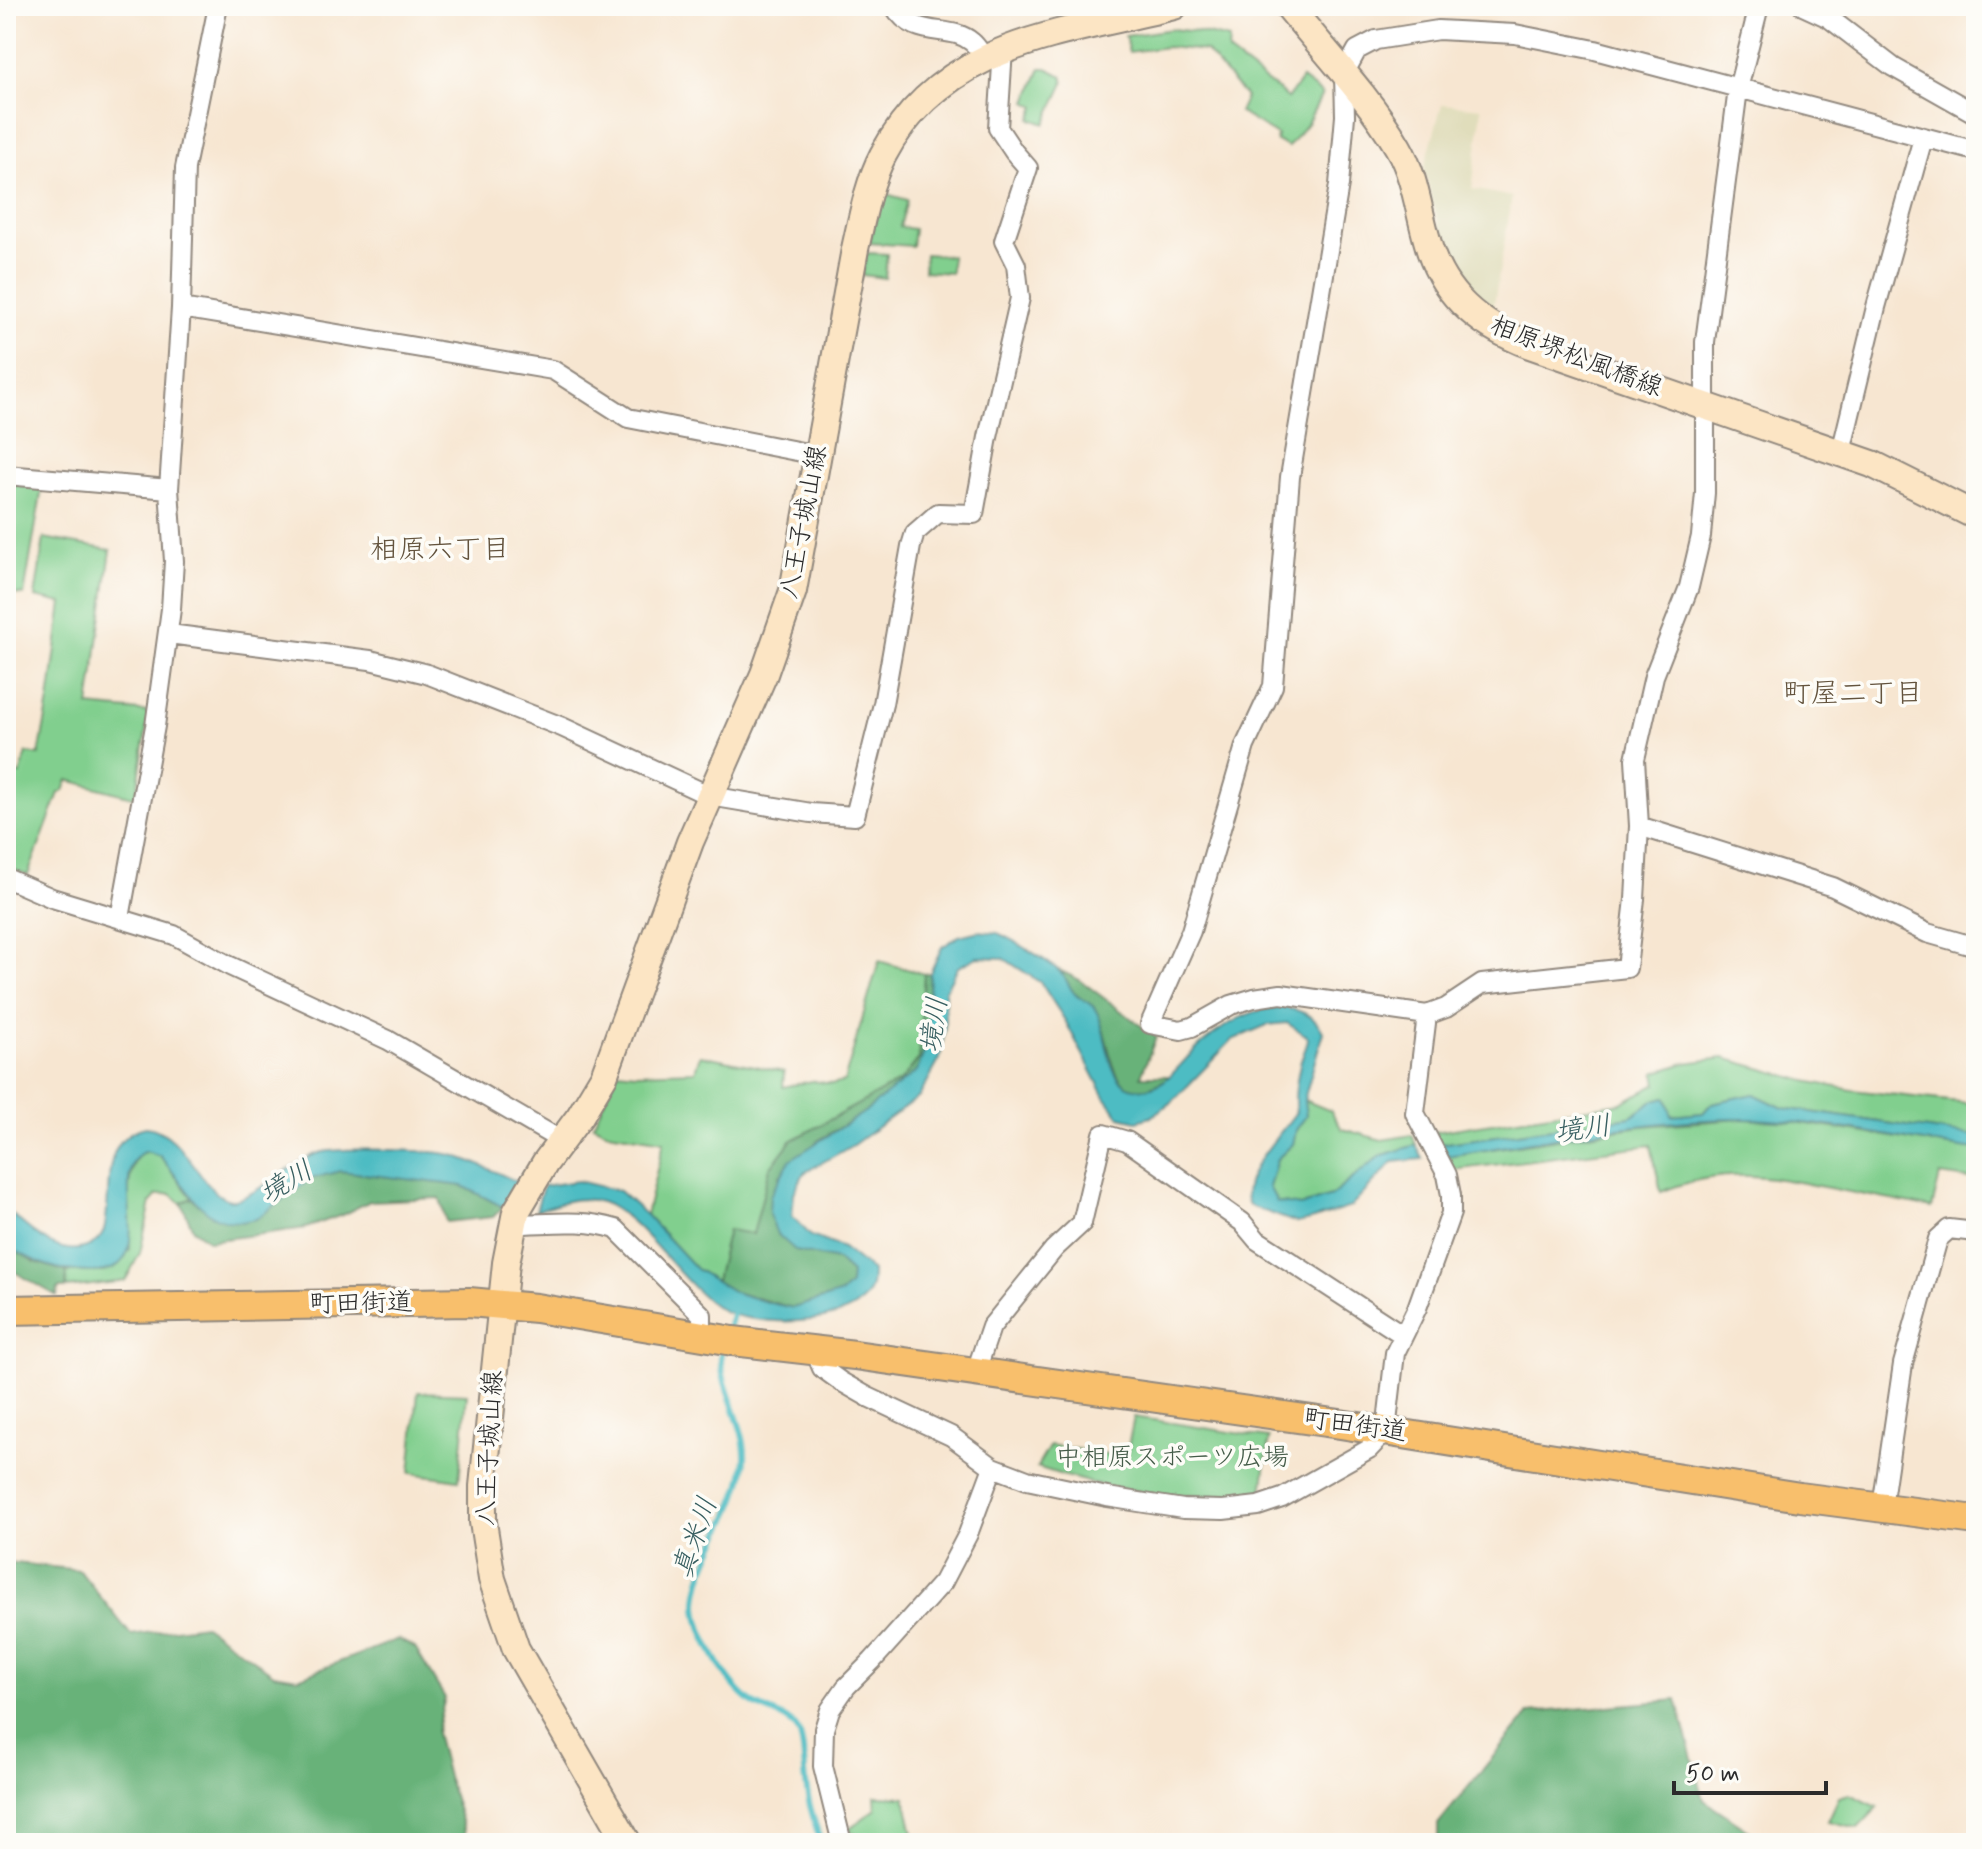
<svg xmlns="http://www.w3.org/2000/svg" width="1982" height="1849" font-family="Mynerve,'Klee One',sans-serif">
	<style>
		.built { fill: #e0ddbb }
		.green { fill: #81cf8e; stroke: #567d5c; stroke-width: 2 }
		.forest { fill: #68b279; stroke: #4a6e52; stroke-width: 2 }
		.water { fill: #4ebcc3; stroke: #3c7477; stroke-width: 2 }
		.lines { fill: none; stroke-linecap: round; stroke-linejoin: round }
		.stream { stroke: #4ebcc3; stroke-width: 6 }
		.street-casing { stroke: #91887e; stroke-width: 22 }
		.secondary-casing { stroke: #91887e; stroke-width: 30 }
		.primary-casing { stroke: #91887e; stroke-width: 32 }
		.street { stroke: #fff; stroke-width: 18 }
		.secondary { stroke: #fce5c4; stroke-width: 26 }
		.primary { stroke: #f8bf6c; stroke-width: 28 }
		.labels { text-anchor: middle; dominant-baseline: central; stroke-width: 7; stroke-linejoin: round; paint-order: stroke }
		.street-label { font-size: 26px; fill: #2b2b2b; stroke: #fdfcf7 }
		.park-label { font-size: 26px; fill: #455c49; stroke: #fdfcf7 }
		.neighbourhood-label { font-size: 28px; fill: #64543e; stroke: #fdfcf7 }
		.water-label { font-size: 28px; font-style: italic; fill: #375e60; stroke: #fdfcf7 }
	</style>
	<rect width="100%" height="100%" fill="#fdfcf7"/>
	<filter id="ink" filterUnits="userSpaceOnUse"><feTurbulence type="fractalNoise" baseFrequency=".0125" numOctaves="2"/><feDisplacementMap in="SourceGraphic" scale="16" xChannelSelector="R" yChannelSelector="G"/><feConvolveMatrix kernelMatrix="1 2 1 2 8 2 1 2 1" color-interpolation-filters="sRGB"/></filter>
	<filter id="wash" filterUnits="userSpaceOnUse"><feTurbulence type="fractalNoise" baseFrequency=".006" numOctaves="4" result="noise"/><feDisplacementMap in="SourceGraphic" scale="32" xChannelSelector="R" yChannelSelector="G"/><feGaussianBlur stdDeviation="1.8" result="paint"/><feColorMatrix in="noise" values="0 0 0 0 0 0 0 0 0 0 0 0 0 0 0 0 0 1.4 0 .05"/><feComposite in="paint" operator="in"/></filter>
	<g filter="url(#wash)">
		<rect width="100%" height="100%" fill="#f7e6d1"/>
		<path class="built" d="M1442,104L1482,108L1472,189L1512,197L1492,315L1480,305L1452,272L1424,170Z"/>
		<path class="green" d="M1172,29L1198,32L1229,39L1228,52L1288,98L1302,79L1322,94L1308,122L1288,147L1276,141L1277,135L1239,112L1246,97L1206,51L1167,47L1129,52L1125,36Z
			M1041,68H1047L1062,76L1064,83L1045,124L1031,119L1036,107L1027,102Z
			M883,193L907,200L900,227L914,229L912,246L869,243Z
			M867,253L887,254L885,278L862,275Z
			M925,254L951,256V273L924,271Z
			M6,483L42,488L24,595L6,593Z
			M44,538L111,550L89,706L149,712L136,798L68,780L64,791L59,793L28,875L6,867V772L20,774L27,753L39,755L49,701L62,603L35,597Z
			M879,961L924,974L919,1058L901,1081L791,1141L770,1168L753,1235L728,1231L716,1281L696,1269L646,1215L664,1141L608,1132L593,1125L618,1071L636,1073L695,1071L700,1055L784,1072L783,1087L812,1081L833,1084L844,1082Z
			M1724,1058L1806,1081L1852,1090L1976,1104V1136L1783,1108L1754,1094L1712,1103L1703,1113L1671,1116L1666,1097L1655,1100L1631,1117L1440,1144L1434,1132L1621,1103L1657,1084L1655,1073L1685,1063Z
			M1304,1100L1331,1111L1342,1129L1382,1140L1412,1135L1416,1145L1380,1156L1331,1196L1300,1206L1277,1202L1269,1187L1277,1159L1293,1144L1296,1130L1306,1116Z
			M1743,1119L1795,1122L1976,1150V1180L1940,1175L1932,1208C1898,1201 1864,1195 1829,1188C1767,1176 1723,1166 1661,1192L1651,1145L1453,1170L1447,1156L1641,1126Z
			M151,1151L160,1156L192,1198L181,1203L171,1194L157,1195L151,1202L140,1253L125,1281L66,1288L67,1272H105L130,1249C129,1227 123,1168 141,1153Z
			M418,1392L467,1394L459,1480L410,1473Z
			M1134,1417L1269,1438L1262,1493C1188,1501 1107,1492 1037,1467L1050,1445L1126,1457Z
			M1849,1794L1878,1807L1858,1828L1828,1821L1839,1797Z
			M875,1796L905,1797L915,1843H872L848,1829L876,1809Z"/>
		<path class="forest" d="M1061,971L1080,980L1156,1037L1141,1076H1171C1105,1121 1115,1039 1094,1008C1089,1002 1079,999 1074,993C1069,987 1065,978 1061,971Z
			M930,973L927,1044L917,1071L863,1113L819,1140L779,1176L796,1251L837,1260L851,1273L850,1285L842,1293L793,1308L734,1292L716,1281L728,1230L753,1234L770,1168L791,1141L901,1081L919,1059L924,974Z
			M340,1171L463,1186L503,1207L493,1217L446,1222L440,1198L370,1201L342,1215L306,1228L209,1241L193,1229L181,1203L192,1198L199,1205L286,1196L311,1178Z
			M6,1245L35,1262L67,1272L66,1288H58L57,1296L6,1267Z
			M6,1562L79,1570L131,1635L204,1625L274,1674L298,1678L398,1639L415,1648L445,1698L436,1732L446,1773L468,1843H6Z
			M1677,1700L1704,1800L1768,1843H1438V1824L1529,1713Z"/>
		<path class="water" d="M979,931C985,932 991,932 997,933C1007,936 1051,963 1059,971C1067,977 1069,989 1076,995C1081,1000 1088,1001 1092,1005C1110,1024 1102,1083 1135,1088C1161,1092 1173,1072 1189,1056C1216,1029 1256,1000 1296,1010C1309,1014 1317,1020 1323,1032L1304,1100L1306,1116L1296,1130L1293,1144L1277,1159L1269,1187L1277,1202L1300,1206L1331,1196L1380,1156L1416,1145L1423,1159L1393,1162L1351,1207L1311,1220L1297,1223L1250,1206C1232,1182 1283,1132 1296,1112C1293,1098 1297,1078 1300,1064C1302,1054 1308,1047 1308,1037L1287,1023L1267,1025L1232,1040L1174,1100L1151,1117L1137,1121L1120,1117L1105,1097L1066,1022L1041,983L1003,958L977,957L958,967L945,990V1028L940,1059L919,1097L853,1145L804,1173L794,1193L792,1216L811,1236L843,1248L872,1271C872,1276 872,1284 870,1289C856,1330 747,1327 718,1308C680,1283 638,1213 601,1202C577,1195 558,1203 536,1211L543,1186L578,1181L619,1191L646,1215L696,1269L734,1292L770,1303L793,1308L842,1293L850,1285L851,1273L837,1260L796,1251L777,1234L769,1214L770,1196L790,1160L863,1113L917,1071L927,1044L930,973L942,947L959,936Z
			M1754,1094L1783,1108L1976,1136V1150C1899,1140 1819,1119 1742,1119C1643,1119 1544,1141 1447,1156L1440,1144L1631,1117L1655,1100L1666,1097L1672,1116L1703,1113L1712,1103Z
			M146,1127C187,1132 201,1196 231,1200C247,1202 296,1161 316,1154C335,1146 436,1150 456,1156C477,1163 498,1173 518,1182L503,1207L463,1186L340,1171L311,1179L256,1219L241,1222L225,1221L211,1215L199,1205L160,1156L146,1151C101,1168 167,1273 92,1272C57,1272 36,1263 6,1245V1209C27,1227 60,1262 91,1245C98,1241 104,1234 105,1226C112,1190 99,1137 146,1127Z"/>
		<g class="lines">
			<path class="stream" d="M727,1332L734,1308
				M722,1346C714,1378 747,1424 745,1458C743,1509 700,1554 697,1602C696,1632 727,1684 751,1702C766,1713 793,1715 800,1735C805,1751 804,1773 807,1790C809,1808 816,1825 821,1843"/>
		</g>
	</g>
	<g filter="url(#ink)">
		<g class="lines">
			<g class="street-casing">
				<path id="street" d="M894,6C915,41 950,23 972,42C977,46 980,52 984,57
					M1759,6L1738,89L1705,342V493L1701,536L1689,587L1654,676L1635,759L1639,826L1635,899L1627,968L1482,984L1446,1008L1427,1015L1281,994L1254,998L1231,1005L1192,1027L1181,1030L1150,1024L1191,931L1245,746L1273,686L1290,477L1339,185L1345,116L1344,74L1357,50L1376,40L1438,30L1515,34L1595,50L1976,151
					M1803,6L1829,18L1893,67L1976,114
					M181,308L553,370L628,418L817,455
					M1841,452L1876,307L1923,138
					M6,475L169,489
					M169,634L370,660L427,674L562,727L710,796L811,813L855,816L883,704L911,546L915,533L938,513L974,514L988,437L1020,298L1016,265L1004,241L1028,168L1014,152L998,128L1003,49
					M1639,826L1833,887L1927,933L1976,947
					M6,878L52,898L174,935L230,966L388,1040L562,1141
					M120,918L155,726L171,609L174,561L169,489L181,308L185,168L218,6
					M513,1224C549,1224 581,1218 616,1229L702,1315V1336
					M815,1351L822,1368L840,1381L868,1397L951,1436L993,1467L1027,1480L1107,1497L1183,1509L1223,1510L1258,1506L1282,1498L1369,1449L1386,1431L1395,1353L1417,1308L1451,1213V1195L1447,1175L1415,1113L1427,1015
					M975,1374L991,1327L1054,1249L1082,1223L1103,1134L1127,1141L1242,1222L1257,1240L1403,1335
					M1882,1507L1903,1364L1938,1239L1949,1229L1976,1232
					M842,1843L823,1766L824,1729L830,1710L846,1687L872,1661L943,1582L968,1534L993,1467"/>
			</g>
			<g class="secondary-casing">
				<path id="secondary" d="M1288,6C1325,52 1368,96 1398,147C1415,176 1418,209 1427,240C1441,295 1480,326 1530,345L1872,464L1976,516
					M628,1843L516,1649L492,1579L483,1522V1486L506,1263L516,1212L545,1163L580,1116L604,1076L690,842L764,674L793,591L855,249C862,218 868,184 883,155C943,41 1064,34 1174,6"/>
			</g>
			<g class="primary-casing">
				<path id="primary" d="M6,1310L469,1302L536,1308L733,1341L855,1355L1340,1424L1800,1497L1976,1520"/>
			</g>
			<use href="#street" class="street"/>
			<use href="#secondary" class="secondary"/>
			<use href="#primary" class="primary"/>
		</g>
	</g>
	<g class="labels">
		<g class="street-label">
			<text transform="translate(1576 357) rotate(21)">相原堺松風橋線</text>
			<text transform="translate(804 522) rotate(-79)">八王子城山線</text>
			<text transform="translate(361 1304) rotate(-1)">町田街道</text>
			<text transform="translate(1355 1426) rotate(8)">町田街道</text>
			<text transform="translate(490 1448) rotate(-87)">八王子城山線</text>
		</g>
		<g class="park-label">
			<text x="1172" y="1458">中相原スポーツ広場</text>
		</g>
		<g class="neighbourhood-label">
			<text x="440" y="550">相原六丁目</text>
			<text x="1853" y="694">町屋二丁目</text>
		</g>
		<g class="water-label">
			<text transform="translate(935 1025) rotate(-82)">境川</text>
			<text transform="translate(1583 1130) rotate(-8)">境川</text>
			<text transform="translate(287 1183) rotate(-31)">境川</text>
			<text transform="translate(696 1538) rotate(-71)">真米川</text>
		</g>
	</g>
	<rect width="1982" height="1849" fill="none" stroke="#fdfcf7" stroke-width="32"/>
	<path d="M1674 1781v12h152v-12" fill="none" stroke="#2b2b2b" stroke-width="4"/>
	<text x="1686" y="1781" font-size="24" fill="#2b2b2b" stroke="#fdfcf7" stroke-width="6" paint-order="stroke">50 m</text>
</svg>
